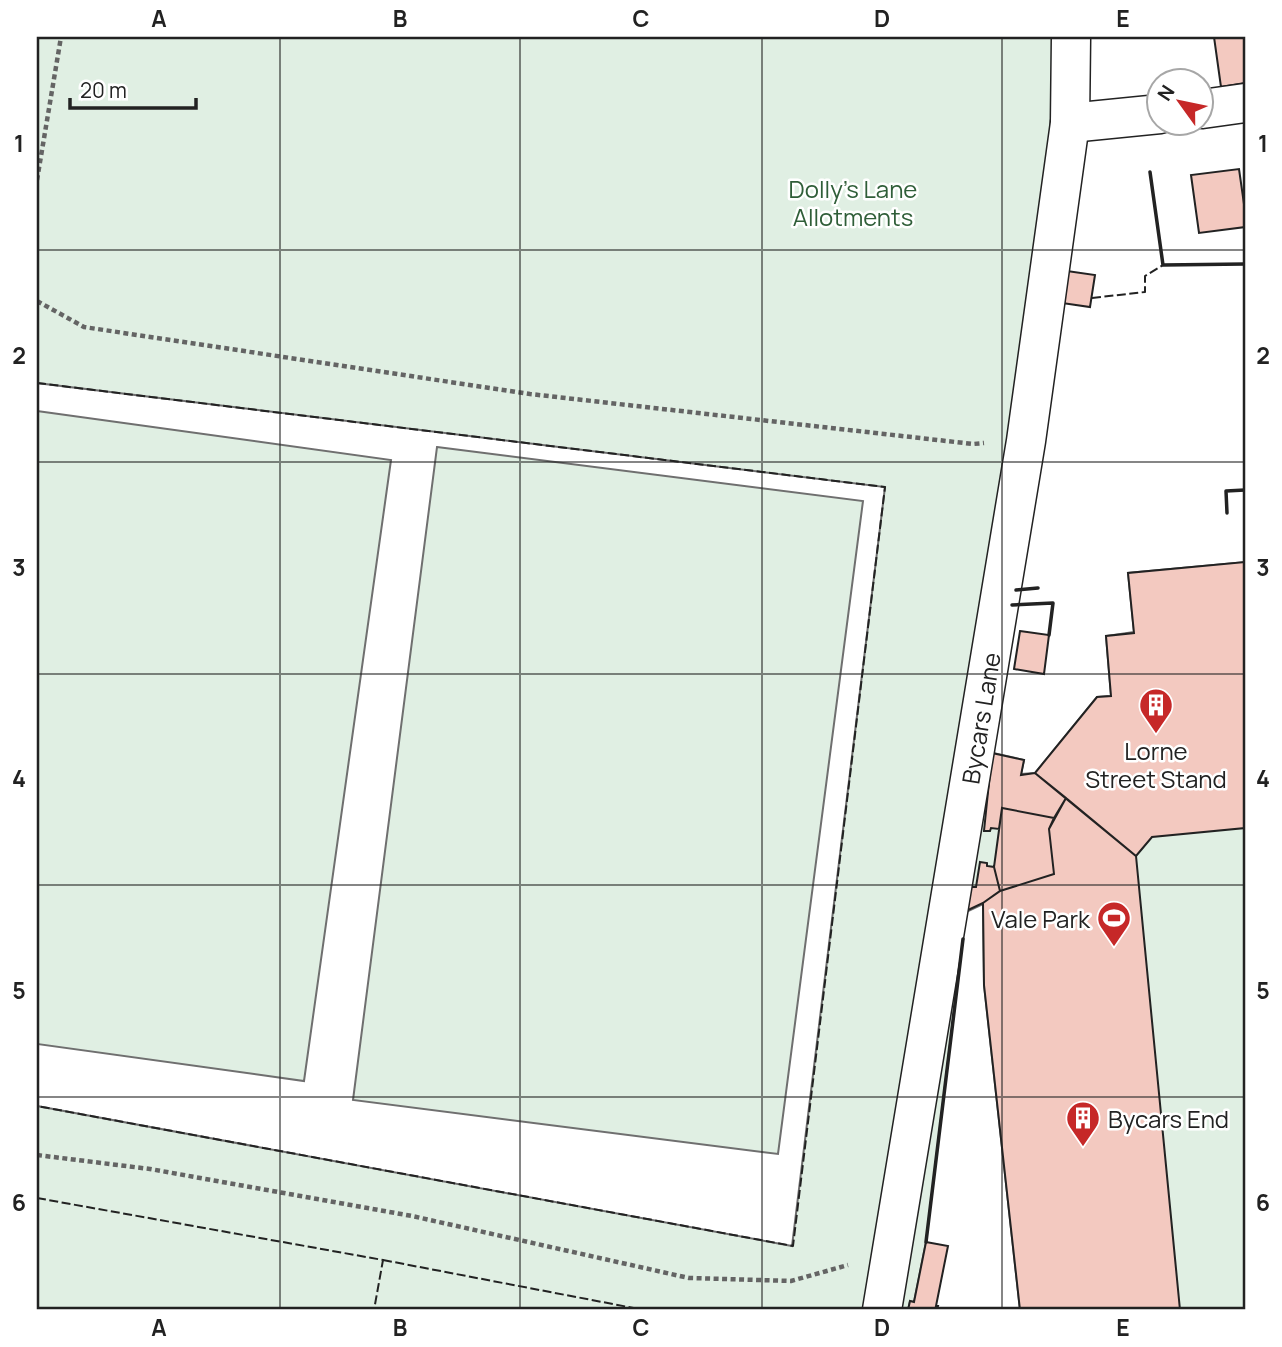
<svg xmlns="http://www.w3.org/2000/svg" width="1282" height="1347" font-family="Manrope,sans-serif">
	<style>
		.green { fill: #e0efe3; stroke: #6f6f6f; stroke-width: 2 }
		.building { fill: #f3c9c0; stroke: #222; stroke-width: 2 }
		.lines { fill: none; stroke-linecap: round; stroke-linejoin: round }
		.minor-casing { stroke: #222; stroke-width: 41 }
		.path { stroke: #646464; stroke-width: 4.5; stroke-dasharray: 5 3.5; stroke-linecap: butt }
		.minor { stroke: #fff; stroke-width: 38 }
		.fence { stroke: #222; stroke-width: 2; stroke-dasharray: 9 3.5; stroke-linecap: butt }
		.wall { stroke: #222; stroke-width: 3.5 }
		.grid { fill: none; stroke: #222; stroke-width: 2; stroke-opacity: 0.55 }
		.labels { text-anchor: middle; dominant-baseline: central; stroke-width: 5; stroke-linejoin: round; paint-order: stroke }
		.park-label { font-size: 24px; fill: #2f5e38; stroke: #fff }
		.street-label { font-size: 24px; fill: #222; stroke: #fff }
		.poi-label { font-size: 24px; fill: #222; stroke: #fff }
		.neatline { fill: none; stroke: #222; stroke-width: 2.5 }
		.grid-label { font-size: 23px; text-anchor: middle; font-weight: bold; fill: #222 }
	</style>
	<rect width="100%" height="100%" fill="#fff"/>
	<path class="green" d="M37,37H1081L993,753L1024,760L1021,774L1035,773L1097,697L1111,696L1106,636L1134,632L1128,573L1245,562V1310H1020L984,985L983,904L966,912L926,1242L914,1302L910,1301L908,1310H37V1106L792,1246L885,487L37,383Z
		M37,411L391,460L304,1081L37,1044Z
		M437,447L863,501L778,1154L353,1100Z"/>
	<path class="building" d="M1214,37H1245V83L1221,87Z
		M1239,169L1245,211V227L1199,233L1191,175Z
		M1060,270L1095,275L1090,307L1055,302Z
		M1245,562V828L1152,837L1136,856L1035,773L1097,697L1111,696L1106,636L1134,633L1128,573Z
		M1020,631L1049,635L1044,674L1014,669Z
		M992,753L1024,760L1021,775L1035,773L1066,798L1054,818L1002,808L999,829L991,828L990,831H984Z
		M1066,798L1136,856L1180,1310H1020L984,985L983,903L1000,891L1054,874L1049,829Z
		M1002,808L1054,818L1049,829L1054,874L1000,891L994,867Z
		M980,862L987,863V866L994,867L1000,891L983,903L966,911L970,887H976Z
		M926,1242L948,1246L936,1306H938L937,1310H908L910,1301L914,1302Z"/>
	<g class="lines">
		<g class="minor-casing">
			<g id="minor">
				<path d="M1202,109L1245,103"/>
				<path d="M1070,123L1160,114"/>
				<path id="s1" d="M882,1310L1026,441L1070,123L1071,37"/>
			</g>
		</g>
		<path class="path" d="M37,180L61,37
			M37,301L84,327L530,394L973,444L984,443
			M37,1155L150,1169L412,1216L689,1278L791,1281L848,1265"/>
		<use href="#minor" class="minor"/>
		<path class="fence" d="M1092,298L1145,292V276L1163,265
			M37,383L885,487L793,1246L37,1106
			M37,1198L383,1260L374,1310
			M383,1260L644,1310"/>
		<path class="wall" d="M1150,172L1163,265L1245,264
			M1227,513L1226,491L1245,490
			M1016,590L1038,588
			M1012,605L1053,603L1049,635
			M926,1242L963,939"/>
	</g>
	<path class="grid" d="M280,37V1310M520,37V1310M762,37V1310M1002,37V1310M37,250H1245M37,462H1245M37,674H1245M37,885H1245M37,1097H1245"/>
	<defs>
		<g id="building-pin" transform="scale(1.75)"><path d="M0 17L-7.5 6A9.5 9.5 0 1 1 7.5 6Z" fill="#c62828" stroke="#fff"/><path d="M-4-6H4V6H1V3H-1V6H-4ZM-2.5-4.3h1.7v1.8h-1.7ZM.8-4.3h1.7v1.8H.8ZM-2.5-1h1.7V.8h-1.7ZM.8-1h1.7V.8H.8Z" fill="#fff"/></g>
		<g id="stadium-pin" transform="scale(1.75)"><path d="M0 17L-7.5 6A9.5 9.5 0 1 1 7.5 6Z" fill="#c62828" stroke="#fff"/><path d="M0-5a6.5 5 0 1 0 0 10a6.5 5 0 1 0 0-10ZM-3.5-1.8h7v3.6h-7Z" fill="#fff"/></g>
	</defs>
	<g fill-rule="evenodd">
		<use href="#building-pin" x="1156" y="705"/>
		<use href="#stadium-pin" x="1114" y="918"/>
		<use href="#building-pin" x="1083" y="1118"/>
	</g>
	<g class="labels">
		<g class="park-label">
			<text x="853" y="188">Dolly's Lane<tspan x="853" dy="28">Allotments</tspan></text>
		</g>
		<g class="street-label">
			<text stroke="none"><textPath href="#s1" startOffset="600">Bycars Lane</textPath></text>
		</g>
		<g class="poi-label">
			<text x="1156" y="750">Lorne<tspan x="1156" dy="28">Street Stand</tspan></text>
			<text x="1090" y="918" text-anchor="end">Vale Park</text>
			<text x="1108" y="1118" text-anchor="start">Bycars End</text>
		</g>
	</g>
	<rect width="1282" height="1347" fill="none" stroke="#ffffff" stroke-width="77"/>
	<g transform="translate(1180 102) rotate(303)"><circle r="33" fill="#ffffff" stroke="#a7a7a7" stroke-width="2"/>
	<path d="M0-5L12 26L0 18L-12 26Z" fill="#c62828"/>
	<text y="-10" font-size="19" font-weight="bold" text-anchor="middle" fill="#222222">N</text>
	</g>
	<path d="M70 98v10h126v-10" fill="none" stroke="#222222" stroke-width="3.5"/>
	<text x="80" y="98" font-size="21" fill="#222222" stroke="#ffffff" stroke-width="5" paint-order="stroke">20 m</text>
	<rect x="38" y="38" width="1206" height="1270" class="neatline"/>
	<g class="grid-label">
		<text x="159" y="27">A</text>
		<text x="400" y="27">B</text>
		<text x="641" y="27">C</text>
		<text x="882" y="27">D</text>
		<text x="1123" y="27">E</text>
		<text x="19" y="152">1</text>
		<text x="1263" y="152">1</text>
		<text x="19" y="364">2</text>
		<text x="1263" y="364">2</text>
		<text x="19" y="576">3</text>
		<text x="1263" y="576">3</text>
		<text x="19" y="787">4</text>
		<text x="1263" y="787">4</text>
		<text x="19" y="999">5</text>
		<text x="1263" y="999">5</text>
		<text x="19" y="1211">6</text>
		<text x="1263" y="1211">6</text>
		<text x="159" y="1336">A</text>
		<text x="400" y="1336">B</text>
		<text x="641" y="1336">C</text>
		<text x="882" y="1336">D</text>
		<text x="1123" y="1336">E</text>
	</g>
</svg>
